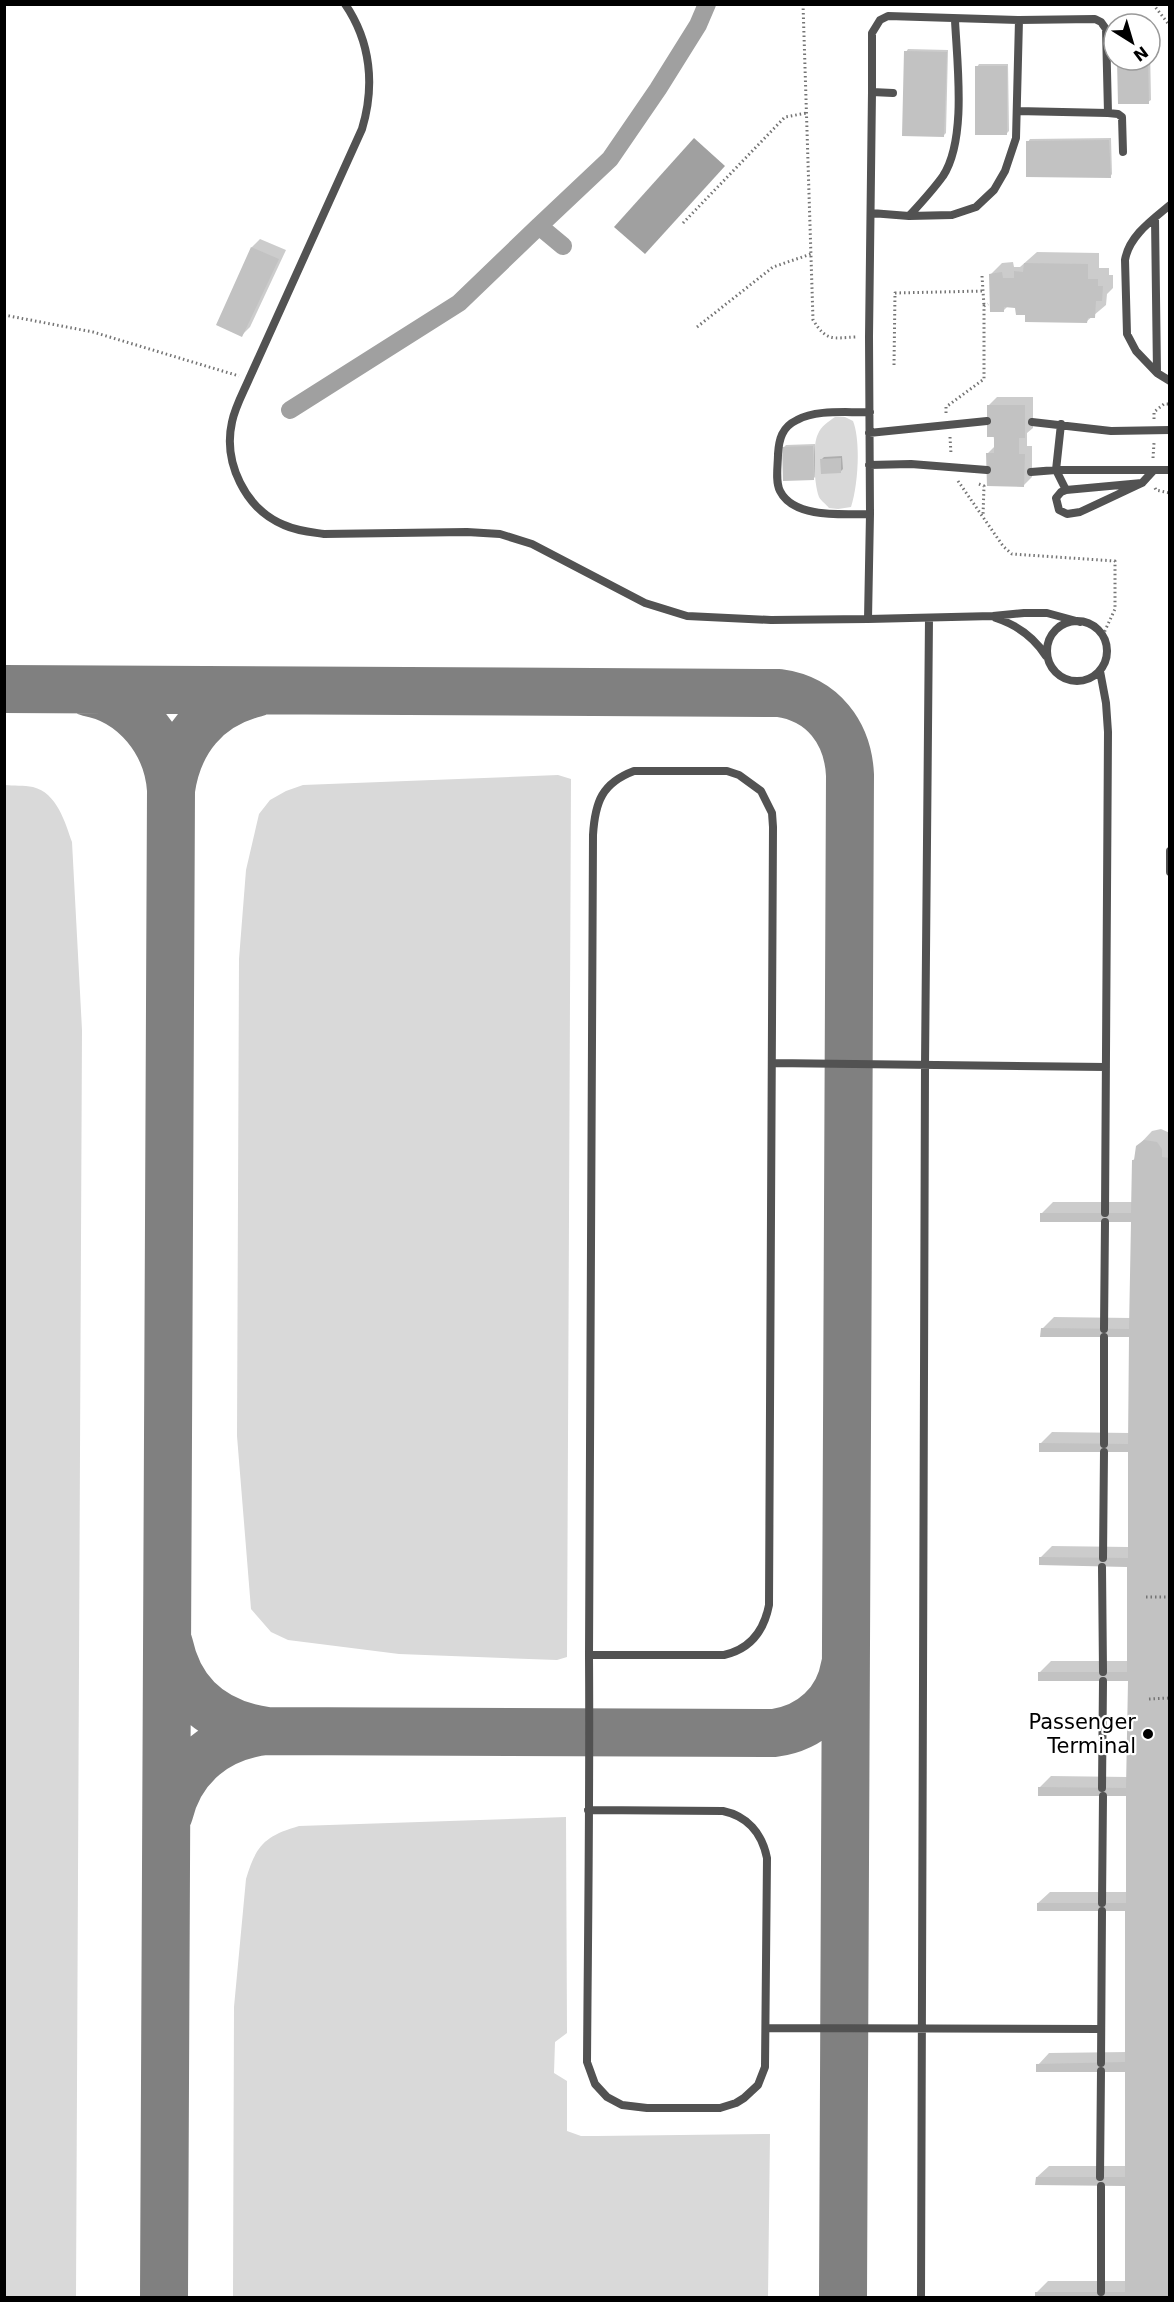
<svg xmlns="http://www.w3.org/2000/svg" width="1174" height="2302" font-family="'DejaVu Sans',sans-serif">
	<style>
		.green { fill: #d9d9d9 }
		.water { fill: #a0a0a0 }
		.shadow { fill: #0003 }
		.lines { fill: none; stroke-linecap: round; stroke-linejoin: round }
		.canal { stroke: #a0a0a0; stroke-width: 18 }
		.taxiway { stroke: #808080; stroke-width: 48 }
		.building { fill: #c2c2c2 }
		.path { stroke: #747474; stroke-width: 3; stroke-dasharray: 1.5 3; stroke-linecap: butt }
		.lane { stroke: #525252; stroke-width: 8 }
		.poi-dot { fill: #000; stroke: #fff; stroke-width: 2 }
		.labels { text-anchor: middle; dominant-baseline: central; stroke-width: 4.5; stroke-linejoin: round; paint-order: stroke }
		.poi-label { font-size: 21px; fill: #000; stroke: #fff; text-anchor: end }
	</style>
	<rect width="100%" height="100%" fill="#fff"/>
	<path class="green" d="M835,417H845L853,421C861,441 858,486 851,507L838,509L829,508C826,504 821,501 819,497C814,485 812,445 818,434C821,426 828,422 835,417Z
		M558,775L571,779L567,1657L557,1660L399,1654L288,1640L271,1632L251,1609L237,1436L239,959L246,870L259,814L270,800L286,791L303,785Z
		M5,785C13,786 24,785 33,787C57,793 65,822 72,842L82,1030L76,2298L4,2297Z
		M566,1817L567,2033L555,2042L554,2073L567,2081V2131L581,2136H597L770,2134L768,2297H233L234,2007L246,1879C256,1845 265,1836 299,1826Z"/>
	<path class="water" d="M694,138L725,166L645,254L614,227Z"/>
	<path class="shadow" d="M1150,47L1151,100L1148,102L1119,60H1150Z
		M908,49L948,50L946,133L944,135L906,52Z
		M979,64H1008L1009,131L1006,134L977,67Z
		M1111,138L1112,174L1110,177L1028,142L1030,139Z
		M260,239L286,250L250,327L242,335L252,247Z
		M1037,252L1099,253V268H1109V275H1113V288L1107,294L1106,305L1087,321L1026,314L1017,306H1008L1003,311L991,274L1002,263L1013,262L1014,267H1020Z
		M997,397H1033V428L1027,433V446H1032V477L1024,485L988,453L995,446L989,405Z
		M815,444V477L813,479L784,447L786,445Z
		M842,456L843,469L841,471L822,459L824,457Z
		M1161,1129L1170,1133V2298L1036,2293L1048,2281H1126L1127,2185L1037,2177L1049,2166H1127V2070L1038,2065L1049,2053L1127,2052V1910L1038,1903L1050,1892H1127L1128,1795L1039,1788L1051,1776L1128,1777L1130,1680L1040,1672L1051,1661H1129V1566L1040,1558L1052,1546L1129,1547L1130,1450L1040,1444L1052,1432L1130,1433V1335L1042,1329L1054,1317L1131,1318L1133,1221L1041,1214L1053,1202H1132L1133,1160L1136,1158L1137,1147L1152,1131Z"/>
	<g class="lines">
		<path class="canal" d="M539,226L610,159L658,89L698,25L707,4
			M290,410L459,303L539,226L563,246"/>
		<path class="taxiway" d="M4,689L779,693C823,699 848,733 850,775L843,2298
			M87,692C134,700 168,743 171,790L164,2298
			M171,790C178,741 207,705 256,693
			M169,1644C180,1696 216,1724 267,1731
			M169,1814C181,1765 219,1736 267,1731L774,1733C811,1728 839,1702 845,1665"/>
	</g>
	<path class="building" d="M904,51L947,52L944,137L902,136Z
		M1117,60H1148L1149,104H1118Z
		M975,66H1007V135H975Z
		M1109,140L1111,178L1026,177V141Z
		M251,247L279,259L242,337L216,325Z
		M1024,263L1088,264V279H1098V286H1103L1102,301H1096L1095,318H1088L1087,323L1025,322V315H1016L1015,308L1004,307V312H990L989,274L1002,272L1003,278H1014V271L1023,272Z
		M987,405H1025V438H1019V454H1025L1024,487L987,486L986,453H994V437H987Z
		M813,446L814,480L783,481L782,447Z
		M841,458V473L821,474L820,459Z
		M1144,1140L1157,1142L1162,1149V1157L1170,1158V2298H1035V2292H1125V2186L1035,2185L1036,2177H1125V2072H1036V2064L1125,2062V1911H1037V1903H1126V1796H1038V1787L1126,1788L1128,1681H1038V1672H1127V1567L1039,1565V1557L1128,1558V1452H1039V1443L1128,1444L1129,1337H1040L1041,1328L1129,1329L1131,1222H1040V1213H1131L1132,1160H1134L1136,1146Z"/>
	<g class="lines">
		<path class="path" d="M803,4L813,320C827,342 832,338 856,337
			M1153,4L1170,26
			M683,223L785,117L807,113
			M982,276L984,306
			M4,315L93,332L239,376
			M697,327L773,267L811,254
			M894,365L895,293L983,291
			M946,413V407L984,379V306L988,304
			M1154,419V412L1164,404H1170
			M950,437L951,454
			M1153,458L1154,443
			M958,481L1003,546L1012,554L1115,561V609L1103,635
			M979,484L984,486L983,516
			M1155,488L1156,490L1170,493
			M1146,1597H1170
			M1149,1699L1170,1698"/>
		<path class="lane" d="M345,4C371,42 375,86 362,129L249,379C243,393 235,407 232,422C223,462 245,509 284,525C297,531 310,532 324,534L467,532L500,534L532,544L645,603L687,616L771,620L868,619L993,616L1024,613H1047L1080,622
			M872,92V33L880,20L888,16L1019,20L1016,138L1005,171L994,190L976,207L952,215L909,216
			M1017,111L1108,113L1106,29L1101,22L1095,19L1019,20
			M1108,113L1118,114L1122,117L1123,152
			M871,213L909,216C921,203 933,190 943,176C967,139 957,63 955,20
			M1155,218L1157,373L1170,381
			M1157,373L1136,351L1127,334L1125,260C1129,236 1152,220 1170,205
			M1032,422L1111,431L1170,430
			M1061,424L1056,470L1066,490L1142,483
			M869,433L987,421
			M869,465L911,464L987,470
			M1031,472L1056,470H1170
			M1066,490L1061,492L1056,498L1059,510L1067,514L1080,512L1142,483L1153,471
			M870,514C844,514 794,519 780,491C775,481 778,465 778,454C779,439 782,427 797,420C817,409 847,413 870,412
			M996,618C1017,625 1034,637 1046,656
			M868,619L870,514L869,337L872,92L893,93
			M1047 651a30 30 0 1 1 60 0a30 30 0 1 1-60 0Z
			M1100,671L1106,703L1108,732L1105,1213
			M1170,851V872
			M772,1063L1106,1067
			M1104,1329L1105,1222
			M1104,1444V1337
			M1103,1558L1104,1452
			M1102,1567L1103,1672
			M1102,1788L1103,1681
			M588,1810L723,1811C747,1816 762,1833 767,1858L765,2067L758,2085L744,2098L736,2103L720,2108H647L622,2105L607,2097L595,2084L587,2062C588,1927 590,1791 589,1655L593,835C595,802 602,783 634,771H727L739,775L761,791L772,813L773,827L769,1605C764,1631 751,1649 724,1655H589
			M1102,1903L1103,1796
			M766,2028L1101,2029
			M1101,2063L1102,1911
			M1100,2177L1101,2071
			M1101,2186V2292
			M921,2298L925,1065L929,618"/>
	</g>
	<circle class="poi-dot" cx="1148" cy="1734" r="6"/>
	<g class="labels">
		<g class="poi-label">
			<text x="1136" y="1722">Passenger<tspan x="1136" dy="24">Terminal</tspan></text>
		</g>
	</g>
	<rect width="1174" height="2302" fill="none" stroke="#000000" stroke-width="12"/>
	<g transform="translate(1132 42) rotate(143)"><circle r="28" fill="#ffffff" stroke="#999999" stroke-width="1.5"/>
	<path d="M0-4.5L10 22L0 15L-10 22Z" fill="#000000"/>
	<text y="-9" font-size="16" font-weight="bold" text-anchor="middle" fill="#000000">N</text>
	</g>
</svg>
